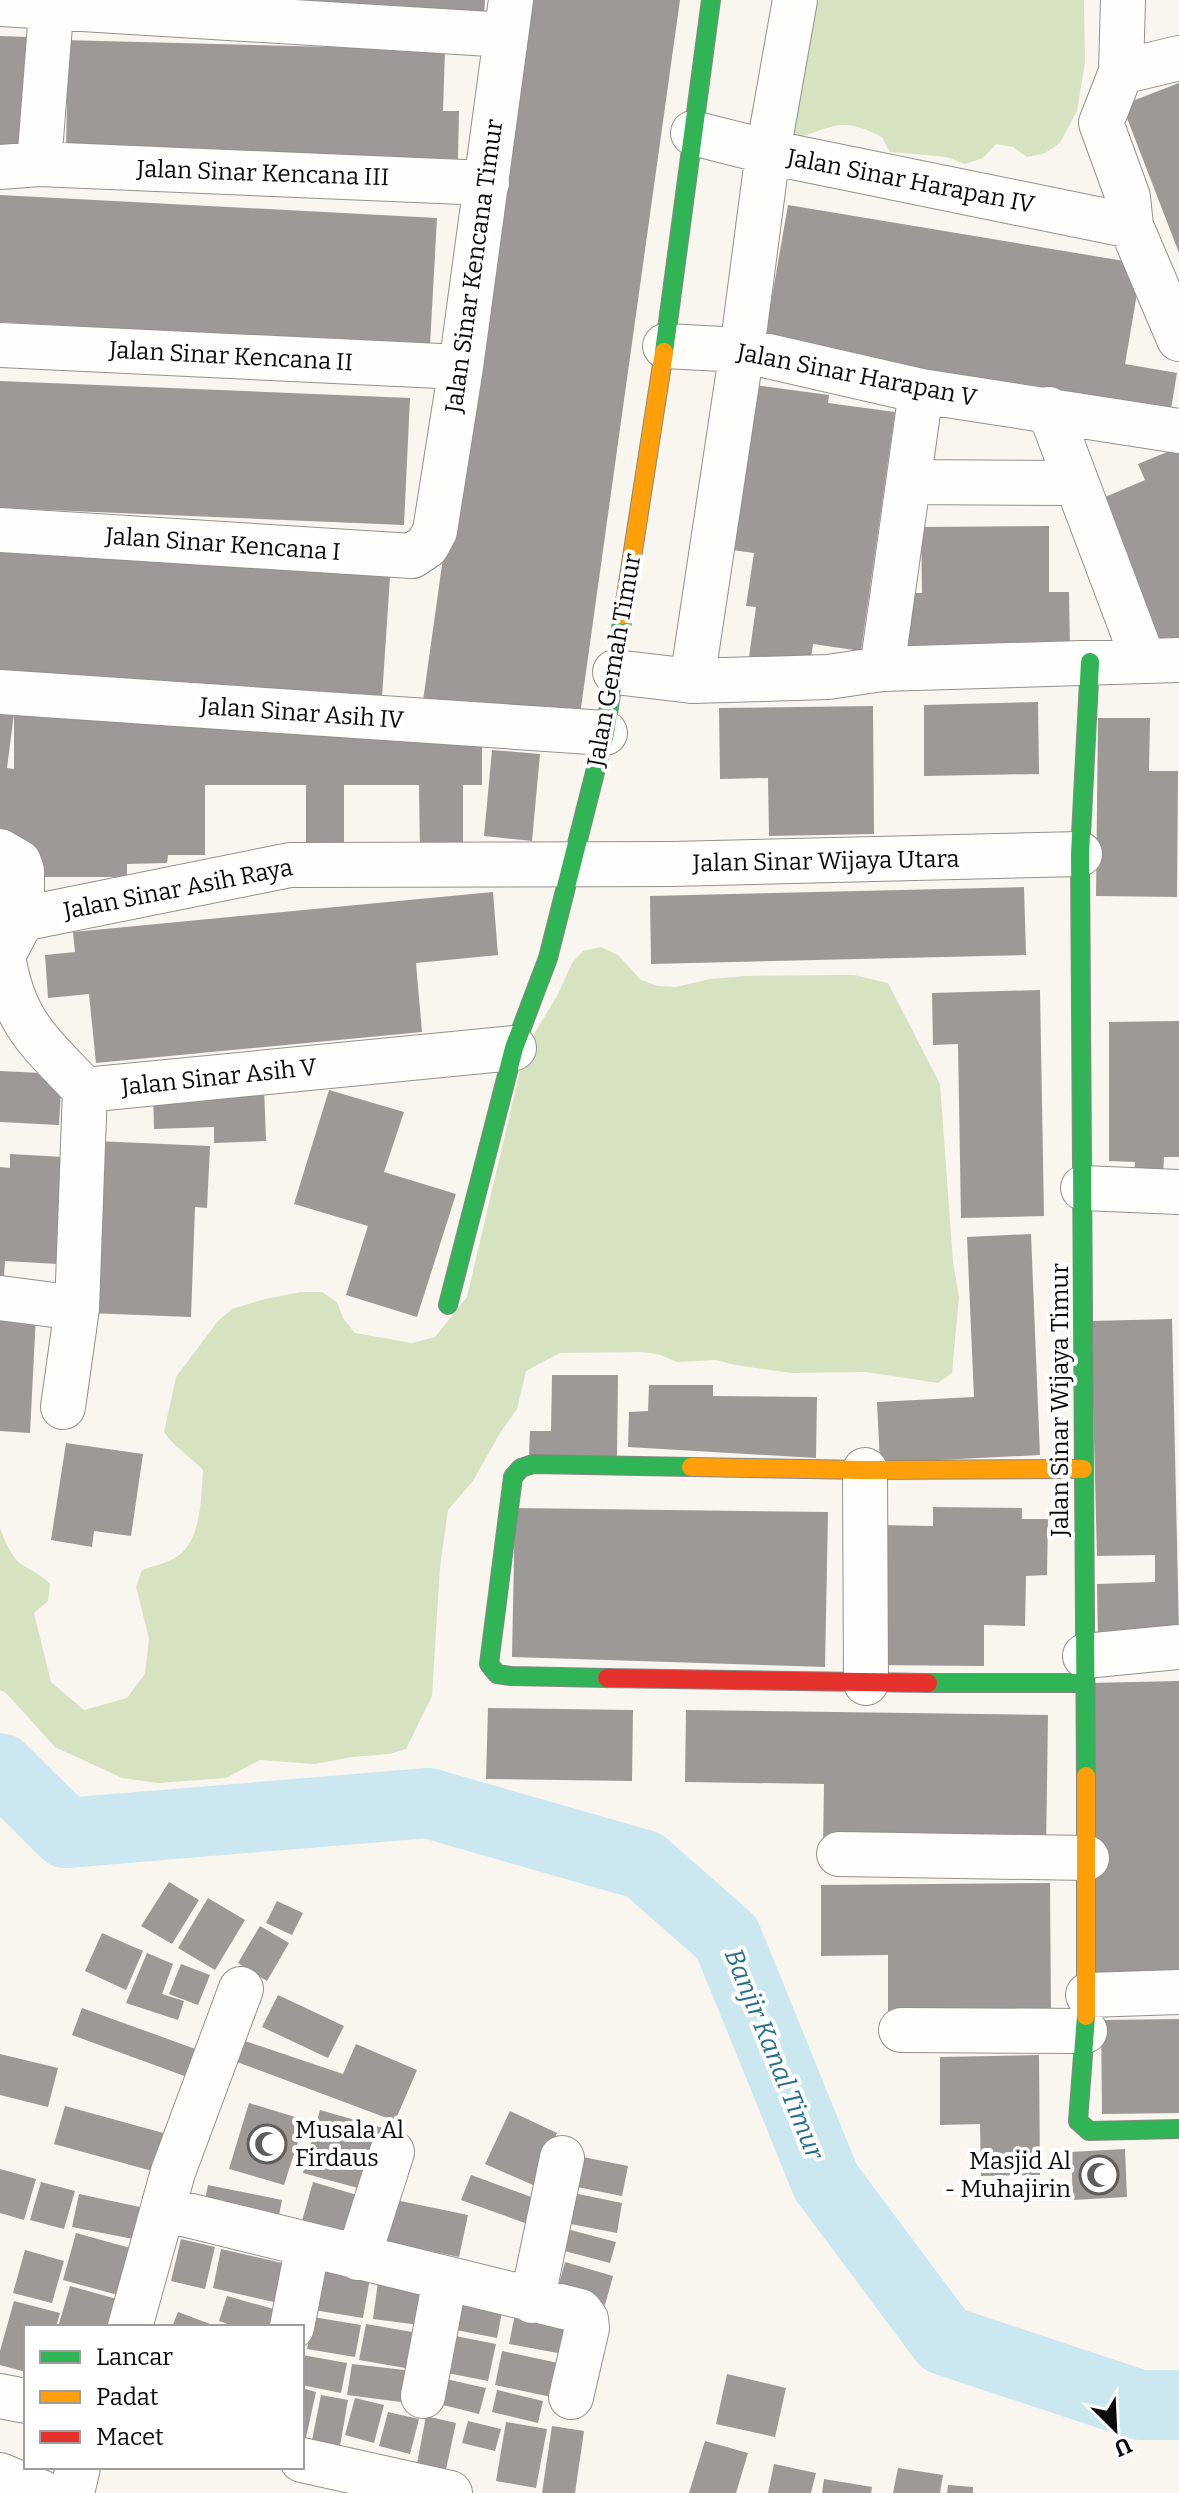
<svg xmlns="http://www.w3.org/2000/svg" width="1179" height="2493" font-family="Bitter,serif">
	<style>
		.forest { fill: #d7e2c1 }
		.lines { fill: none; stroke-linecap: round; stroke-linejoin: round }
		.river { stroke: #cbe7ef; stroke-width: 70 }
		.building { fill: #9c9996; fill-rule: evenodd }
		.street-casing { stroke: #92918e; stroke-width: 46 }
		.fast-casing { stroke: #898785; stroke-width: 20 }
		.slow-casing { stroke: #898785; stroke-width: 20 }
		.jam-casing { stroke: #898785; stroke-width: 20 }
		.street { stroke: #fefefd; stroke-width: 44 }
		.fast { stroke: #30b455; stroke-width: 18 }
		.slow { stroke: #ff9f0a; stroke-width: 18 }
		.jam { stroke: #e5322d; stroke-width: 18 }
		.labels { text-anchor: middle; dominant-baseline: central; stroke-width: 8; stroke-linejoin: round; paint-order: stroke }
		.street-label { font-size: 24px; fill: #0b0b0b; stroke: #fff }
		.poi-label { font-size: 24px; fill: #0b0b0b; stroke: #fff; text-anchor: start }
		.water-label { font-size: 26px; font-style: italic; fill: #256f8d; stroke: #fff }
	</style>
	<rect width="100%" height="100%" fill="#f9f6f0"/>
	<path class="forest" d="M813,0H1084L1085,63L1077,111L1060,143L1045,153L1027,157L1013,147L996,144L983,158L965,164L947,157L890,152L882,137C839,115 834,128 793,139L787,131Z
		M601,947L618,955L641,980L658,986L676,987L710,979L745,976L835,975H854L888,983L940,1084L953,1262L959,1297L952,1373L938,1383L866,1372L791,1373L735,1365L716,1360L677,1362L658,1354L640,1352L560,1353L526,1371L517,1409L500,1433L473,1481L448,1510L440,1567L432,1696L406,1749L390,1754L352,1757L315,1764L260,1760L226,1778L158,1783L122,1778L55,1747L6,1693L0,1690V1528C5,1541 10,1555 21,1564C32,1571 40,1574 50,1584L48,1601L34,1613L51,1682L84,1710L127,1698L145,1674L149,1639L136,1587L142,1570C152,1566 164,1564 173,1559C202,1545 201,1497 203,1470C190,1456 175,1448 164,1432L176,1377L218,1321L232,1309L265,1299L301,1292H322L337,1302L343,1318L355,1333L412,1343L435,1337L467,1297L525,1049L557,996L572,963L583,951Z"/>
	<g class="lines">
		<path class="river" d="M0,1768L66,1833L428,1803L644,1865L727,1938L826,2182L944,2340L1140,2405H1179"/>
	</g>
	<path class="building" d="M268,0H485L484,16Z
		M521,0H680L578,729L422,708Z
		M0,36L29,37L26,153L0,152Z
		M62,40L445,50L443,111H459L458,159L66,149L67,101H60Z
		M1179,83V253L1122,105Z
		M0,195L437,218L430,345L0,322Z
		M788,205L1142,264L1125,364L1177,373L1170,415L763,348Z
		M0,381L410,398L404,525L0,508Z
		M755,385L829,395L828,403L895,412L861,651L813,644L810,665L749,657L756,607L746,606L754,553L732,550Z
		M1179,447V662L1169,637L1148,645L1091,503L1145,480L1138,464Z
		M1049,526V592H1069L1070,652L908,653V593H922L921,527Z
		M0,551L390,577L382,697L0,672Z
		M1038,702L1039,774L924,776V705Z
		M873,706L874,834L769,836L768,778L720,779L719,708Z
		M0,712L482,737V785H463V855H420L419,785H344V855H306V785H205V855H168L167,863L127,864V877H30L6,840L8,830L0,829ZM14,714V769L7,768Z
		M1098,718H1150L1149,771H1178L1177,897L1096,896Z
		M492,750L540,754L532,841L484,836Z
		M1024,887L1026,955L651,964L650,896Z
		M493,892L498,955L416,963L422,1032L96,1063L89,994L48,998L45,955L75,952L73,932Z
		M1040,990L1044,1216L961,1218L958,1044L933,1045L932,993Z
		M1179,1021V1157H1164L1163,1176L1134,1177L1135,1162L1109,1161V1022Z
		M0,1071L62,1074L59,1125L0,1122Z
		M264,1087L266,1141L214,1143V1127L154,1129L153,1090Z
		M329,1090L404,1112L384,1172L456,1194L417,1317L346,1295L368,1226L294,1204Z
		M95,1141L210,1146L207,1208L195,1207L191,1317L87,1313Z
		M10,1154L63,1157L57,1264L5,1261L4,1276L0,1275V1167L10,1168Z
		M1031,1234L1040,1455L880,1463L877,1402L974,1397L967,1237Z
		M0,1313L36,1315L30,1433L0,1431Z
		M1172,1319L1179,1633L1098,1644L1097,1584L1155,1582V1555L1097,1556L1091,1321Z
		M552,1375H618L617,1457L529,1456L530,1431H551Z
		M649,1385H713V1396L817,1397L816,1458L628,1447L629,1412L648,1411Z
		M66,1443L143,1454L131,1536L94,1531L92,1547L51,1540Z
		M933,1507L1022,1508V1519H1048L1047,1575L1026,1576L1025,1626L984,1625V1666L870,1665L872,1525L933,1526Z
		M515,1508L828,1512L825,1667L512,1657Z
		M1179,1681V1980L1096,1983L1089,1683Z
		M488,1708L633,1710L632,1781L486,1779Z
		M686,1710L1048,1715L1046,1854L823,1851L824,1784L685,1782Z
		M169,1882L199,1900L172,1944L141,1926Z
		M1050,1883L1051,2018L888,2020V1955L821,1956V1885Z
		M208,1898L245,1920L215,1970L178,1948Z
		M277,1901L303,1913L292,1935L266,1923Z
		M260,1926L289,1943L267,1981L238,1963Z
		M102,1933L143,1951L126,1990L85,1971Z
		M147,1953L173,1964L162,1994L184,2001L178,2020L126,2003Z
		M181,1964L210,1975L198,2005L169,1994Z
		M278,1995L344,2026L328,2058L262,2027Z
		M82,2008L201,2051L190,2078L72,2035Z
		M1179,2019V2113L1102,2114L1101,2020Z
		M245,2041L343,2074L356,2044L417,2070L395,2121L237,2062Z
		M0,2054L58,2068L48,2107L0,2095Z
		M1039,2055L1040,2175L981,2176L980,2124L940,2125V2057Z
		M249,2103L305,2120L284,2185L229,2169Z
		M65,2106L167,2134L156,2172L54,2144Z
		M320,2110L383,2128L365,2190L303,2173Z
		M510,2111L557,2133L533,2185L485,2164Z
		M1125,2149L1127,2197L1073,2200L1071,2152Z
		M578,2156L628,2166L622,2196L572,2186Z
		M0,2169L36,2179L24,2220L0,2213Z
		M471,2175L534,2198L525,2223L461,2200Z
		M41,2182L75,2191L64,2229L30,2220Z
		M313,2182L367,2198L355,2237L302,2221Z
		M208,2185L282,2200L278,2220L204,2205Z
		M573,2193L622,2203L617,2233L566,2223Z
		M79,2194L140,2207L133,2239L72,2227Z
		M386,2198L468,2215L459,2257L376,2240Z
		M563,2228L616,2242L610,2263L557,2249Z
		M76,2233L141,2251L129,2298L63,2280Z
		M181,2239L215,2247L205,2289L171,2281Z
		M221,2249L286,2264L278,2303L213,2288Z
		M25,2250L64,2261L52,2303L13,2293Z
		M565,2262L613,2276L605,2305L557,2291Z
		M322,2270L370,2278L363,2318L314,2310Z
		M378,2282L433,2291L427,2326L373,2319Z
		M70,2286L124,2301L117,2327H58Z
		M227,2296L284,2312L280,2327H236L219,2321Z
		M452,2297L503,2307L497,2338L446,2328Z
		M14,2301L60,2313L56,2327H26V2372L0,2365V2351Z
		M178,2312L218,2327H172Z
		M515,2314L580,2327L574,2356L509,2344Z
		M313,2317L361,2325L355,2357L307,2349Z
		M366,2324L424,2334L417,2370L359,2360Z
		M440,2333L496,2344L488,2381L432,2370Z
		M502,2351L563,2364L556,2398L495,2385Z
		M302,2355L347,2363L341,2393L302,2385Z
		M352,2364L413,2371L409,2403L347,2395Z
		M727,2374L786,2388L775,2437L716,2424Z
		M441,2378L486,2388L479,2414L435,2403Z
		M302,2388L316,2392L305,2442L302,2441Z
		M497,2390L543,2401L538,2423L492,2412Z
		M321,2395L348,2400L340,2446L312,2440Z
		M355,2398L384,2405L374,2443L345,2435Z
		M388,2412L419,2419L410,2454L379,2446Z
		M426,2416L456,2423L445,2474L416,2469Z
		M468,2421L501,2429L495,2451L462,2443Z
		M506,2422L547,2429L536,2488L496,2481Z
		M552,2426L584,2431L575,2493H542Z
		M705,2441L748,2453L736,2493H689Z
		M774,2464L816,2473L811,2493H768Z
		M898,2468L943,2475L940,2493H893Z
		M824,2479L872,2487L871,2493H822Z
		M948,2485L973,2487V2493H947Z"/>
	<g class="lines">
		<g class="street-casing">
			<path id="street" d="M1123,0L1121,72L1101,123L1128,197L1131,226L1179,339
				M0,4L506,35
				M1121,72L1179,58
				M693,133L768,152L1131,226
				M39,164L487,183
				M0,167L39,164L52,0
				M0,345L461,367
				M665,346L742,350L921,391L1179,431
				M1049,409L1143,659
				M909,482L1075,483
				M0,530L412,556L427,546L435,531L461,367L511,0
				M882,669L921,391
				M615,672L692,681L828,677L882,669L1179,660
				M692,681L742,350L768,152L795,0
				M0,692L605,733
				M0,851L19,862L22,871V919
				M3,956L22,919L290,865L672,864L1080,854
				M3,956C14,1024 40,1042 85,1090
				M85,1090L514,1048
				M1083,1188L1179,1192
				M0,1298L77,1308
				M63,1407L77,1308L85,1090
				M865,1470L866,1683
				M1085,1656L1179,1647
				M839,1854L1087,1858
				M1088,1995L1179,1992
				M901,2030L1085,2031
				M163,2209L580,2311L586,2319L587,2328L571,2397
				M358,2258L392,2152
				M532,2301L562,2158
				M130,2327L173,2172L241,1989
				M292,2327L308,2245
				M0,2396L26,2401
				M423,2396L445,2279
				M302,2460L450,2493
				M0,2475L43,2493
				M72,2493L78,2467"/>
		</g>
		<g class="fast-casing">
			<path id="fast" d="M664,352L711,0
				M448,1305L514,1048L548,958L605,733L623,615
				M607,1678L511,1676L497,1674L489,1664L513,1477L521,1468L533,1464L691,1467
				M928,1683H1085
				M1086,1776L1080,854L1090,662
				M1086,2016L1078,2121L1089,2131L1179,2129"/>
		</g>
		<g class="slow-casing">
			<path id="slow" d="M623,615L664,352
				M691,1467L865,1470L1083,1469
				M1086,2016V1776"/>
		</g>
		<g class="jam-casing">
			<path id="jam" d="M607,1678L928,1683"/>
		</g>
		<use href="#street" class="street"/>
		<use href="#fast" class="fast"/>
		<use href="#slow" class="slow"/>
		<use href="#jam" class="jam"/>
	</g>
	<defs>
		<g id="mosque-ring" transform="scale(2)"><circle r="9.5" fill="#fff" stroke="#5e5d5b" stroke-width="1.5"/><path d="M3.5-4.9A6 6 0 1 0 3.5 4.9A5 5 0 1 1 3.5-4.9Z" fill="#5e5d5b"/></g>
	</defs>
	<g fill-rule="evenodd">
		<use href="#mosque-ring" x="267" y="2144"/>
		<use href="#mosque-ring" x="1099" y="2175"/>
	</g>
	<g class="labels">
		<g class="street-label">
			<text transform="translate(263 173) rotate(2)">Jalan Sinar Kencana III</text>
			<text transform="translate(911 181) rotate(11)">Jalan Sinar Harapan IV</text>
			<text transform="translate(474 266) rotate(-82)">Jalan Sinar Kencana Timur</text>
			<text transform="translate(231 356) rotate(3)">Jalan Sinar Kencana II</text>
			<text transform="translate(857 375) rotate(11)">Jalan Sinar Harapan V</text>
			<text transform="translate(223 544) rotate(4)">Jalan Sinar Kencana I</text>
			<text transform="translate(614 660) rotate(-80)">Jalan Gemah Timur</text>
			<text transform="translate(302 713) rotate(4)">Jalan Sinar Asih IV</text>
			<text transform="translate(826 861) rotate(-1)">Jalan Sinar Wijaya Utara</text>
			<text transform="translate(178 889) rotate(-11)">Jalan Sinar Asih Raya</text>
			<text transform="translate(219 1077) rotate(-6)">Jalan Sinar Asih V</text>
			<text transform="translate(1060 1400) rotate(-90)">Jalan Sinar Wijaya Timur</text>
		</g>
		<g class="poi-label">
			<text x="295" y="2130">Musala Al<tspan x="295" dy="28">Firdaus</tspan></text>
			<text x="1071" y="2161" text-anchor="end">Masjid Al<tspan x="1071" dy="28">- Muhajirin</tspan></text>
		</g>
		<g class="water-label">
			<text transform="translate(774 2054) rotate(68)">Banjir Kanal Timur</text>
		</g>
	</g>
	<rect x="24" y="2325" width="280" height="144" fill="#ffffff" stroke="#9d9d9d" stroke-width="2"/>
	<rect x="40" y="2351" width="40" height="12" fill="#30b455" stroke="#9d9d9d" stroke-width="2"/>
	<text x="96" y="2365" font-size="24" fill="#0b0b0b">Lancar</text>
	<rect x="40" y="2391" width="40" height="12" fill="#ff9f0a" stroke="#9d9d9d" stroke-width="2"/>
	<text x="96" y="2405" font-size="24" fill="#0b0b0b">Padat</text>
	<rect x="40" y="2431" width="40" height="12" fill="#e5322d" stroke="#9d9d9d" stroke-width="2"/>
	<text x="96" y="2445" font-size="24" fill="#0b0b0b">Macet</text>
	<g transform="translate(1115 2429) rotate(156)" stroke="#ffffff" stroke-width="6" paint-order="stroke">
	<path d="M0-6L14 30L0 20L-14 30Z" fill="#0b0b0b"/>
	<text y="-12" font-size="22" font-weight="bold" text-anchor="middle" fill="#0b0b0b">U</text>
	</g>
</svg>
